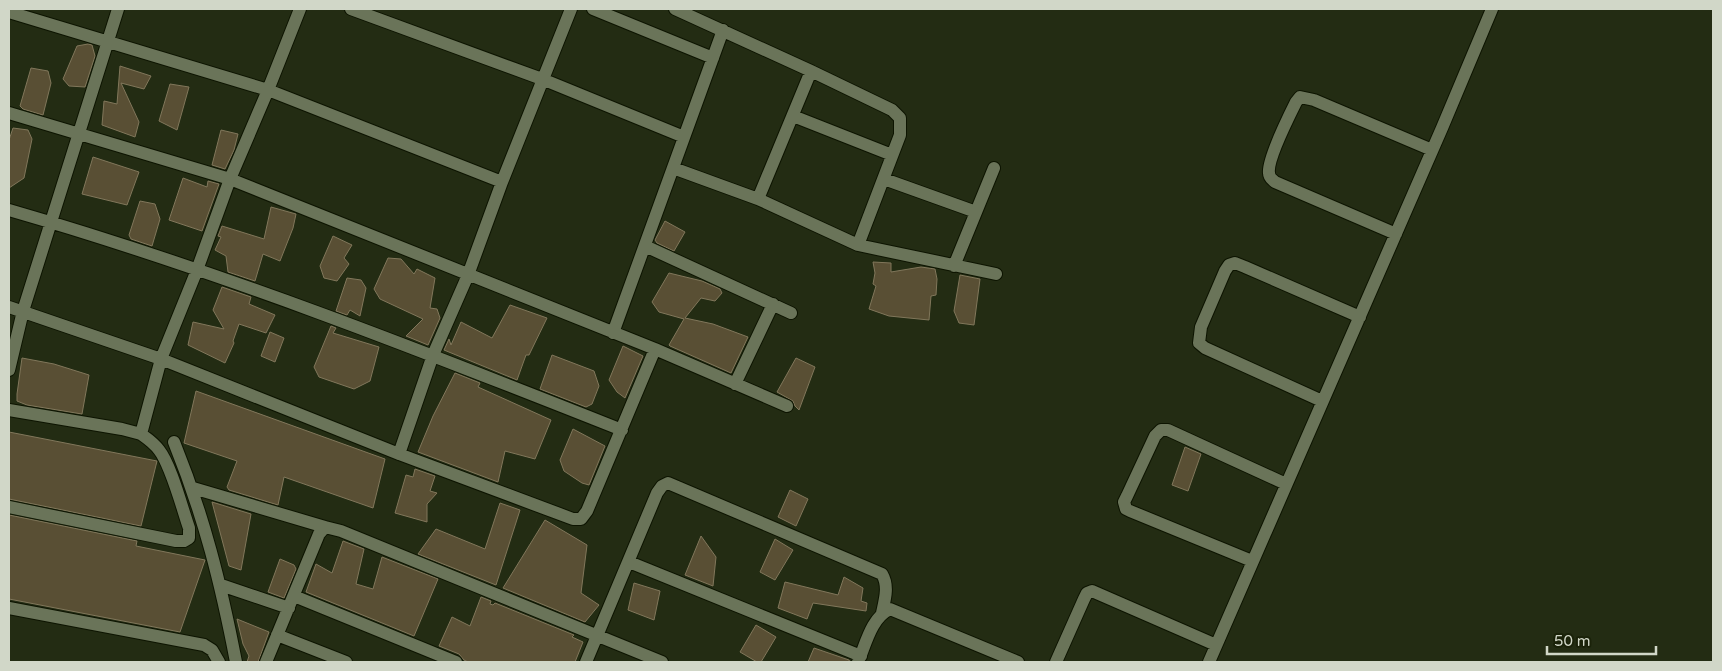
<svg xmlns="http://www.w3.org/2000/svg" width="1722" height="671" font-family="'Varela Round',sans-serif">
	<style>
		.building { fill: #594f34; stroke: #81775b }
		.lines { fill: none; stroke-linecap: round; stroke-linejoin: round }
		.minor-casing { stroke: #0d1400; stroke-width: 14 }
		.minor { stroke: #6a7459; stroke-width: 12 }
	</style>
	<rect width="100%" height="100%" fill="#232c13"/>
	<path class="building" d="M88,44L92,45L95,56L85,87L69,86L63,79L77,46Z
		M120,66L151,76L144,89L121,83L139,122L135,137L102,125L104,101L117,104Z
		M31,68L48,71L51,83L43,115L23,109L20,106Z
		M170,84L189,87L177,130L159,121Z
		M13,128L28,130L32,139L24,178L9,188V140Z
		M221,130L238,134L234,150L225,169L212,165Z
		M93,157L139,172L127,205L82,194Z
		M183,178L207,187L208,181L219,184L202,231L169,220Z
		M140,201L155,204L160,219L152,246L131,239L129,235Z
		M271,207L296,214L293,228L280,261L263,254L255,281L228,272L226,256L215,250L221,237L218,236L222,226L264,239Z
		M665,221L685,232L674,251L657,243L655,240Z
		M333,236L352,245L344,258L349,264L337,281L324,278L320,266Z
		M388,258L401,259L414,274L417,269L435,278L430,308L437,309L440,318L428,345L406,336L423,319L380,299L374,289Z
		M873,262L891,263V272L921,267L935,269L937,279L936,295L931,296L929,320L889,316L869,309L876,286L873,284L875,273Z
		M669,273L702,281L720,289L722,293L715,301L701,298L685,318L713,324L748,337L731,373L670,346L669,345L684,319L659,312L652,302Z
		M960,275L980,279L974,325L959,323L954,311Z
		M347,278L361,280L366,288L360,316L350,310L347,315L336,311Z
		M222,287L251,297L249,304L275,315L266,333L239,324L233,341L234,343L225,363L188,345L193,322L224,329L213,310Z
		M510,305L547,318L529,355H526L517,380L444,350L449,339L451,345L461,322L492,338Z
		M331,326L336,328L333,333L379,347L370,381L354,389L319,377L314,367Z
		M270,332L284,338L275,362L261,356Z
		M623,346L643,356L625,398L617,392L609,380Z
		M552,355L594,371L599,386L592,404L586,407L540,389Z
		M22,358L54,364L89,375L82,414L27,405L17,401V394Z
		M796,358L815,367L799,410L795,406L793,401L777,392Z
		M455,373L480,383L478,387L551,420L535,459L505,451L498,482L418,452L433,416Z
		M196,391L385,459L373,508L284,477L278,505L229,490L227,487L237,461L184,443Z
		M573,429L605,446L589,485L582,483L564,471L560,460Z
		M9,432L157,461L141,526L9,499Z
		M1185,447L1201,454L1188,491L1172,485Z
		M415,469L435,476L430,491L437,493L427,504V522L395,513L406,475L413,477Z
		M790,490L808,499L796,526L778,517Z
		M212,502L251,514L241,570L229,566Z
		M500,503L520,510L496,585L418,554L436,529L485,549Z
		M9,515L137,541L136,546L205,560L180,632L9,599Z
		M545,520L587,545L581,593L599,605L585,622L503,588Z
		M701,536L716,557L713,586L685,575Z
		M775,539L793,550L775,580L760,572Z
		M343,541L364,549L356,584L373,589L382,557L438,579L414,636L306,592L316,564L332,573Z
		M280,559L294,565L296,569L284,598L268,592Z
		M844,577L863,588L861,601L867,603L866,611L813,603L807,619L778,608L785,582L838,595Z
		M634,583L660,591L654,620L628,610Z
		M481,597L491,601L490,604L493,605L495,603L574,635L572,637L583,642L575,662H468L464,660L459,654L439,646L452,617L470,626Z
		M237,619L269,632L258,662H247L249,656L243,644Z
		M756,625L776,637L761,662H757L740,652Z
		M814,648L849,660L850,662H808Z"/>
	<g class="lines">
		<g class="minor-casing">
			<path id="minor" d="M351,9L542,79L684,137
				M593,9L713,58
				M675,9L811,71L892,110L900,118V135L858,245
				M9,12L268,90L502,182
				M9,113L230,179L655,349L787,406
				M793,116L892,155
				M673,168L758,199L858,245L996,274
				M884,179L976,212
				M758,199L811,71
				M9,210C217,270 420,350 622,430
				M1396,234L1275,182C1272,179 1269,178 1269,173C1267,160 1289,116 1296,102L1300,97L1314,100L1432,150
				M645,246L791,313
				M954,266L994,168
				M9,307L161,359L399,454L573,519H581L587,511L655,349
				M613,333L723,30
				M9,370L23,311L118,9
				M735,384L773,304
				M1322,401L1205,348L1199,343L1201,327L1225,271L1229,265L1235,263L1245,267L1360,317
				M9,410L122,429L141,434
				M174,442C204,516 221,584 236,662
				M399,454L433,355L468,275L502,182L571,9
				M193,488L325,527
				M9,507L176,541H184L189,538V528C182,508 171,465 159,450C154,443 148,439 141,434L161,359L197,270L230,179L268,90L300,9
				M1252,561L1130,511L1126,509L1124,502L1127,496L1155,436L1161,430H1168L1286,484
				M629,562L861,656
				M221,585L289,608
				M294,596L456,662
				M9,608L204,645L212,650L219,662
				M277,635L346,662
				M266,662L319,534L325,527L341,531L662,662
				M586,662L657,493L662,486L668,483L882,574C889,586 885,599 882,613
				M858,662C866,644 871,618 890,609L1018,662
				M1056,662L1084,599L1087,593L1092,591L1216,645
				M1209,662L1442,128L1492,9"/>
		</g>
		<use href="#minor" class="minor"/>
	</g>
	<rect width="1722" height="671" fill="none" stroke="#d1d7c8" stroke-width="20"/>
	<path d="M1547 646v8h109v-8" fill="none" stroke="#d1d7c8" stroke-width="2.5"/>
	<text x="1554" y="646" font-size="15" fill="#d1d7c8" stroke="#1a2209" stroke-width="4" paint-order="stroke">50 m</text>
</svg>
